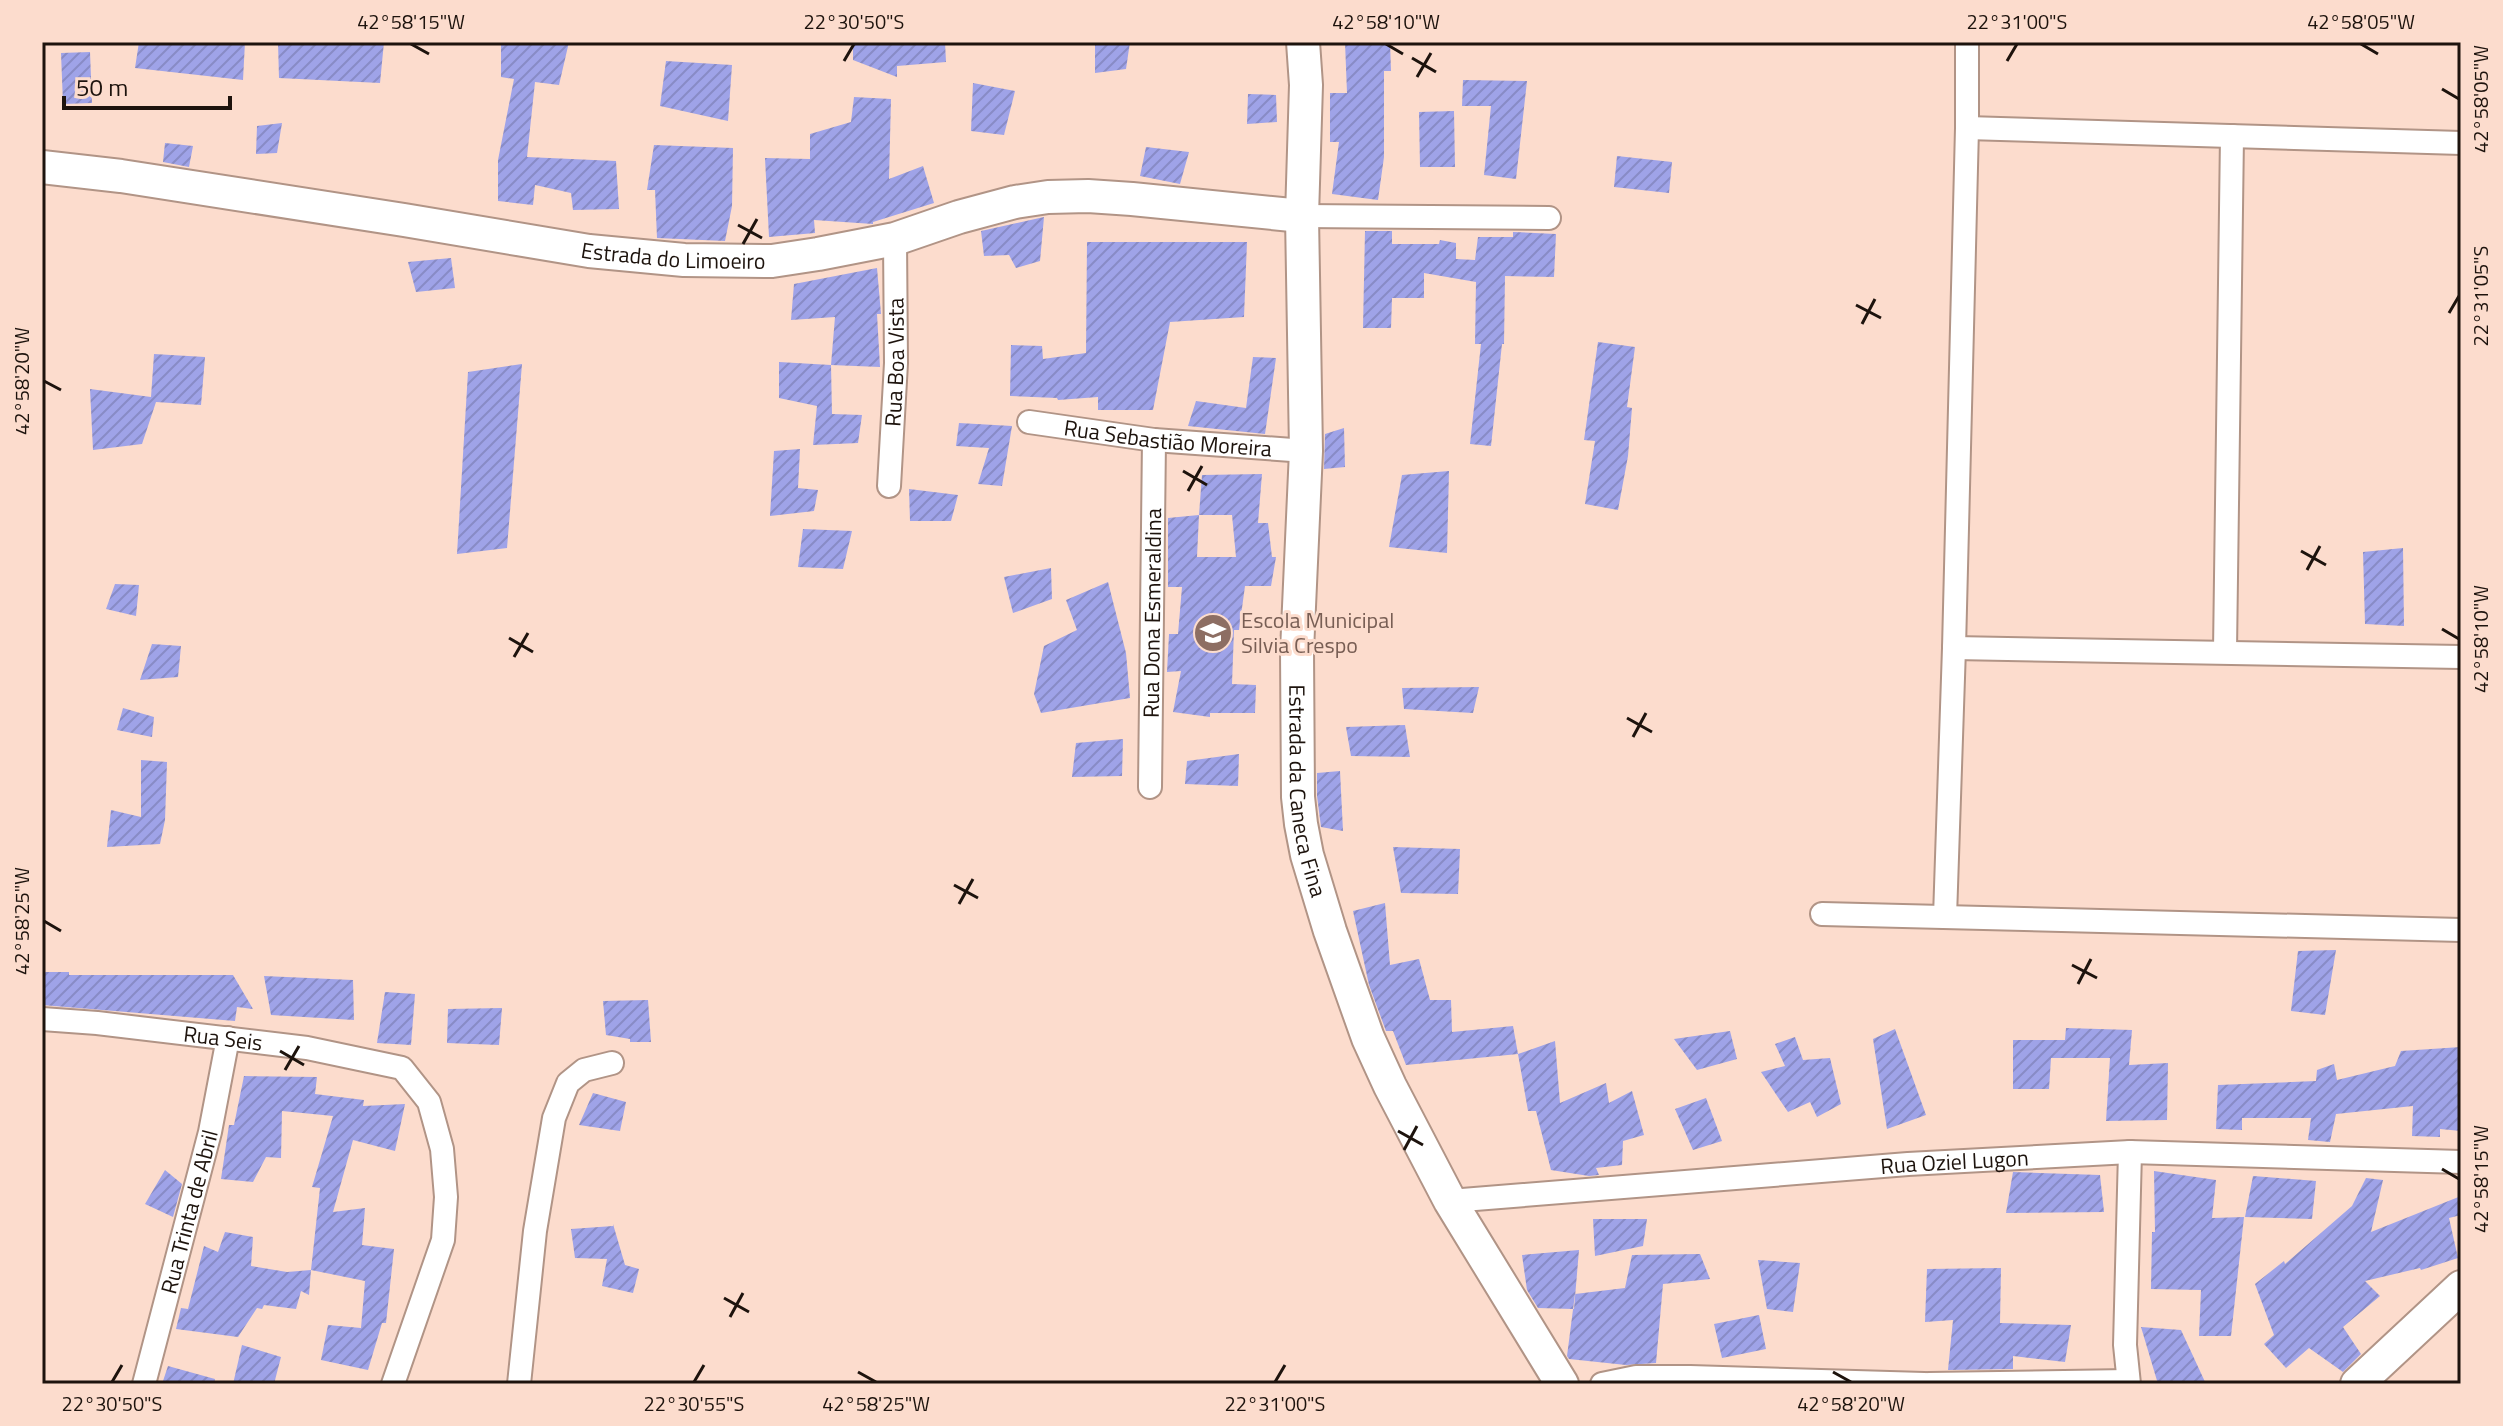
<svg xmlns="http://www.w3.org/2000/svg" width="2503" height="1426" font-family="'Titillium Web',sans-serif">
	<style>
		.building { fill: url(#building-hatch); fill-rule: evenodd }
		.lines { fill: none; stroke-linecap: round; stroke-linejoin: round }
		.street-casing { stroke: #b19486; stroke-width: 26 }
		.secondary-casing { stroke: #b19486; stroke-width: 36 }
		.street { stroke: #fff; stroke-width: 22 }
		.secondary { stroke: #fff; stroke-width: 32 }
		.ticks { fill: none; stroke: #1d130d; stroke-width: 3 }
		.labels { text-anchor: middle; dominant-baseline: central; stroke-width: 6; stroke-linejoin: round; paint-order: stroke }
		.street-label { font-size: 22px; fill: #1d130d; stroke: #fcdccd }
		.education-label { font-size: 22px; fill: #785e54; stroke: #fcdccd; text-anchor: start }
		.neatline { fill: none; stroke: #1d130d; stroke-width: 3 }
		.ticks-label { font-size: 20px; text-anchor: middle; fill: #1d130d }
	</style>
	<defs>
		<pattern id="building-hatch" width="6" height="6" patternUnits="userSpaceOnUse" patternTransform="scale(2)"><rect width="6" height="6" fill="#9fa3e8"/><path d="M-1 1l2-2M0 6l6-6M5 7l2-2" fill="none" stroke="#888bc6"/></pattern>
	</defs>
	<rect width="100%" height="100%" fill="#fcdccd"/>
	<path class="building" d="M139,42H245L243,80L135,68Z
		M278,42H384L380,83L279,78Z
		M501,42H569L559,85L535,82L527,157L616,161L619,209L573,210L571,193L535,185L533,205L498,201V160L514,79L501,77Z
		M853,42H945L946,62L897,66V77L853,60Z
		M1095,42H1130L1126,69L1095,73Z
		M1345,42H1390L1391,71H1384V157L1378,200L1332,194L1339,142H1330V93H1347Z
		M90,52L92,103L63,104L61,53Z
		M666,61L732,65L728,121L660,106Z
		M1463,80L1527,81L1516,179L1484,175L1491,106H1462Z
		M973,83L1015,91L1004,135L971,131Z
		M1248,94L1276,95L1277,122L1247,124Z
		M854,97L891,99L889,179L923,166L934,203L873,222V224L814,220L815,233L769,237L765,158L810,159V134L851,122Z
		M1454,111L1455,167H1420L1419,112Z
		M282,123L277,153L256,154L257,126Z
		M165,143L193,146L189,167L163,162Z
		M654,145L733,148L732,206L725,241L657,238L655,190H647Z
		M1146,147L1189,152L1180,184L1140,176Z
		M1617,156L1672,162L1669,193L1614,187Z
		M1044,217L1040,261L1016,268L1009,255L984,256L981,231Z
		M1365,231H1392V244H1439L1440,240L1456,243V259L1475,260L1478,237H1513V232L1556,234L1554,277L1505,276L1504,344H1502L1491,446L1470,444L1481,344H1475L1476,282L1424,273V298H1392L1391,328H1363Z
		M1087,242H1247L1244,317L1170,322L1153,410H1098V397L1058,400L1057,398L1010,396L1011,345L1042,346L1043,359L1086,353Z
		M451,258L455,288L416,292L408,262Z
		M877,268L881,314H877L880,367L831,365L835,317L791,320L794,284Z
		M1598,342L1635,347L1627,407L1632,408L1628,456L1618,510L1585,504L1595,441L1584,440Z
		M154,354L205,357L201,405L156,402L142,444L93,450L90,389L151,397Z
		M1253,357L1276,358L1265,434L1188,426L1196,401L1246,408Z
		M779,362L831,365L832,414L862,415L858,443L813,445L817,406L779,398Z
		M522,364L507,548L457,554L468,372Z
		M959,423L1012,426L1002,486L978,484L989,448L956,446Z
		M1344,428L1345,467L1324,469L1325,434Z
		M800,449L798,488L818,490L814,511L770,516L774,451Z
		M1449,471L1447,553L1389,547L1402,475Z
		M1262,474L1258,523H1268L1272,557H1276L1271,586H1245L1239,630H1234L1232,684L1256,685L1255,713H1210V717L1173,712L1181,671L1167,672L1169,634H1178L1182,587H1168V518L1199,515L1202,475ZM1199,515H1232L1236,557H1197Z
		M909,489L958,495L951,521H910Z
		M803,529L852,531L843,569L798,567Z
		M2403,548L2404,626L2365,624L2363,552Z
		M1051,568L1052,599L1013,613L1004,577Z
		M1108,582L1126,653L1130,698L1041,713L1034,694L1044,646L1077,630L1066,600Z
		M115,584L139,585L136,616L106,609Z
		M152,644L181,646L178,677L140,680Z
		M1479,687L1473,713L1404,709L1402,688Z
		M123,708L154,717L152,737L117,730Z
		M1405,725L1410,757L1351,756L1346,727Z
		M1123,739L1122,776L1072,777L1076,743Z
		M1239,754L1238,786L1185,784L1187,761Z
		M141,760L167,762L165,820L160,844L107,847L111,810L141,817Z
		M1340,771L1343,831L1321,827L1317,796V773Z
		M1393,847L1460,849L1458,894L1401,893Z
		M1385,903L1390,965L1419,959L1430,1000H1451L1452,1032L1513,1026L1518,1054L1406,1065L1393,1031H1386L1369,985L1353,911Z
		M2336,950L2325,1015L2291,1011L2298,951Z
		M42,972H69V975H233L253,1009L237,1007L235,1021L42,1005Z
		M264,976L353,980L354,1020L271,1015Z
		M385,992L415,994L411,1045L377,1043Z
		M648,1000L651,1042H630V1039L606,1035L603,1001Z
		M502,1008L499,1045L447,1043L448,1009Z
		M2066,1028L2132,1030L2129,1065L2168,1063L2167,1120L2106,1121L2110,1058H2051L2049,1089H2013V1040H2065Z
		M1895,1029L1926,1115L1887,1129L1873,1039Z
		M1730,1031L1737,1059L1697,1070L1674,1039Z
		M1795,1037L1803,1060L1830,1058L1841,1104L1817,1117L1810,1102L1788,1112L1761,1072L1785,1066L1775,1044Z
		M1555,1041L1560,1103L1606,1083L1609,1103L1632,1091L1644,1135L1623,1141L1622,1165L1596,1168L1599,1175L1589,1176L1551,1170L1536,1111H1528L1518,1054Z
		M2461,1047V1131L2440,1129V1137L2412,1136L2413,1106L2336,1114L2330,1142L2308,1140L2311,1118H2242V1130L2216,1129L2218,1085L2316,1081L2317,1070L2334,1064L2337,1080L2395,1066L2401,1051Z
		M244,1076L317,1077L315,1094L364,1100L363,1106L405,1104L395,1151L353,1140L333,1212L365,1208L362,1245L394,1249L386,1323H382L368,1370L321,1360L328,1325L361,1328L365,1281L311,1270L320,1188L312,1187L333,1116L282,1111L281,1158L266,1157L253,1182L221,1179L229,1125H234Z
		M593,1093L626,1102L620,1131L579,1125Z
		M1706,1098L1722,1141L1693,1150L1675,1109Z
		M165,1170L182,1184L173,1217L145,1204Z
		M2154,1171L2216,1180L2212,1218L2244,1217L2231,1336H2199L2201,1290L2151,1289L2152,1232H2155Z
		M2013,1172L2100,1175L2104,1212L2006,1213Z
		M2253,1176L2316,1181L2312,1219L2245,1217Z
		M2366,1178L2383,1180L2371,1232L2461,1196V1215L2449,1218L2458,1258L2421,1270L2420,1268L2365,1281L2380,1296L2343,1327L2361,1354L2343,1372L2309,1348L2286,1368L2264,1344L2274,1335L2255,1284L2284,1261L2285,1264L2352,1206Z
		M1593,1219H1647L1643,1246L1595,1256Z
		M613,1224L625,1265L639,1269L633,1293L602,1286L607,1259L575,1258L571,1229L613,1226Z
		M225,1232L253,1237L251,1266L287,1272L311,1270L309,1295L301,1291L296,1309L264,1305L262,1309L257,1308L238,1337L176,1329L181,1308L188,1309L204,1246L218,1252Z
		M1579,1250L1574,1309L1538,1308L1527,1290L1522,1255Z
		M1700,1254L1710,1279L1663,1284L1656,1363L1626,1365L1569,1359L1567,1356L1575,1294L1625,1288L1632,1255Z
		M1758,1260L1800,1263L1793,1312L1767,1309Z
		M2001,1268L2000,1323L2071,1325L2065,1362L2013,1356V1369L1948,1370L1953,1320L1925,1322L1927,1269Z
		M1759,1315L1766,1349L1722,1358L1714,1324Z
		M2141,1327L2181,1330L2206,1384H2158Z
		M242,1345L281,1357L274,1384H233Z
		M168,1366L215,1379L214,1384H162Z"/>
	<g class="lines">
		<g class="street-casing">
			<g id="street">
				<path d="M1967,128L2461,143"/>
				<path d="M1302,216L1549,218"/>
				<path id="s1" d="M1029,422L1154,440L1306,451"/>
				<path id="s2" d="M889,486L896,363L895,239"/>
				<path d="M1954,648L2461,657"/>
				<path d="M2225,651L2232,136"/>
				<path id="s3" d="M1150,787L1154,440"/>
				<path d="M1822,914L2461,930"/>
				<path d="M1945,917L1954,648L1967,128V42"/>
				<path id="s4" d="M42,1019L97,1023L307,1048L402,1068L429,1102L442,1149L446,1197L443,1240L393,1384"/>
				<path id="s5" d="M1450,1201L1908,1164L2130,1152L2461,1162"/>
				<path id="s6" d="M144,1384L210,1132L228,1038"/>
				<path d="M519,1384L535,1231L554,1118L568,1083L584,1070L612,1063"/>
				<path d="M1602,1384L1636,1377H1690L1924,1384"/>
				<path d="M1929,1384L2128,1381"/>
				<path d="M2129,1384L2125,1345L2130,1152"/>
			</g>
		</g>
		<g class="secondary-casing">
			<g id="secondary">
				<path id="s7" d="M1303,42L1306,85L1302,216L1306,451L1297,651L1298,797L1301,824L1307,855L1330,931L1368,1038L1390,1086L1450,1201L1562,1384"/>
				<path id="s8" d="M42,167L121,176L404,220L589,251L684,260L772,261L818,254L895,239L959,217L1015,202L1048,197L1088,196L1132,199L1302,216"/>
				<path d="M2357,1384L2461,1287"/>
			</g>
		</g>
		<use href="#street" class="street"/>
		<use href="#secondary" class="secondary"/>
	</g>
	<path class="ticks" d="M411,44L429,54M1386,44L1403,54M2361,44L2378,54M1412,58L1436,72M844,61L854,44M2007,61L2017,44M1417,77L1431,53M2442,89L2459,99M738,225L762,238M743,244L757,219M1856,305L1881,318M2449,313L2459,296M1862,324L1875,299M44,381L61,390M1183,471L1207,485M1188,491L1202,466M2301,551L2326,565M2307,570L2320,546M2442,629L2459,639M509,638L533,652M514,657L528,633M1627,718L1652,732M1633,737L1646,713M954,885L978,898M959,904L973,879M44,921L61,931M2072,965L2097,978M2078,984L2091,959M280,1051L304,1065M285,1070L299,1046M1398,1131L1423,1145M1404,1150L1417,1126M2442,1169L2459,1179M724,1298L749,1312M730,1317L743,1293M858,1372L876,1382M1833,1372L1851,1382M112,1382L122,1365M694,1382L704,1365M1275,1382L1285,1365"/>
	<defs>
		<g id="school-disc" transform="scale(2)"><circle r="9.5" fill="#8d6e63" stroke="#fcdccd"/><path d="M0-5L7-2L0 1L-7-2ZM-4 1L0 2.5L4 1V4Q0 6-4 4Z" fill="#fff"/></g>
	</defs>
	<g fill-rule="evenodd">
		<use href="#school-disc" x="1213" y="633"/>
	</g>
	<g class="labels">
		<g class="street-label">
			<text stroke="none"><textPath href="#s8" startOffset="638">Estrada do Limoeiro</textPath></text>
			<text stroke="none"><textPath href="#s2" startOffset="124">Rua Boa Vista</textPath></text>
			<text stroke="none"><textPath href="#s1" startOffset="140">Rua Sebastião Moreira</textPath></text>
			<text stroke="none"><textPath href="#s3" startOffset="174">Rua Dona Esmeraldina</textPath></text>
			<text stroke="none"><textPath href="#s7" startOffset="750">Estrada da Caneca Fina</textPath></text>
			<text stroke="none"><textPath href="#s4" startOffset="182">Rua Seis</textPath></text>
			<text stroke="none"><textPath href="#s5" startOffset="506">Rua Oziel Lugon</textPath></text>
			<text stroke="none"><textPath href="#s6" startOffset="178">Rua Trinta de Abril</textPath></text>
		</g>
		<g class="education-label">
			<text x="1241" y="620">Escola Municipal<tspan x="1241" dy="25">Silvia Crespo</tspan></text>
		</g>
	</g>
	<rect width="2503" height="1426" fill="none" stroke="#fcdccd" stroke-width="88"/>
	<path d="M64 96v12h166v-12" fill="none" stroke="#1d130d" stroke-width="4"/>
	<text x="76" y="96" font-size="24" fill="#1d130d" stroke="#fcdccd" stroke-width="6" paint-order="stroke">50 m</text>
	<rect x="44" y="44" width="2415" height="1338" class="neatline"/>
	<g class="ticks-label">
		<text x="411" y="29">42°58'15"W</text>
		<text x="854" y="29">22°30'50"S</text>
		<text x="1386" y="29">42°58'10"W</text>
		<text x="2017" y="29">22°31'00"S</text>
		<text x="2361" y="29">42°58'05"W</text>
		<text transform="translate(2481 99) rotate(-90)" y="7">42°58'05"W</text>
		<text transform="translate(2481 296) rotate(-90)" y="7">22°31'05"S</text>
		<text transform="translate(22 381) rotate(-90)" y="7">42°58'20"W</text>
		<text transform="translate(2481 639) rotate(-90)" y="7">42°58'10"W</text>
		<text transform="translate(22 921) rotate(-90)" y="7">42°58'25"W</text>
		<text transform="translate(2481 1179) rotate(-90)" y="7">42°58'15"W</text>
		<text x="112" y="1411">22°30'50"S</text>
		<text x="694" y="1411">22°30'55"S</text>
		<text x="876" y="1411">42°58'25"W</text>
		<text x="1275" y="1411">22°31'00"S</text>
		<text x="1851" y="1411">42°58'20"W</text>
	</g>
</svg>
